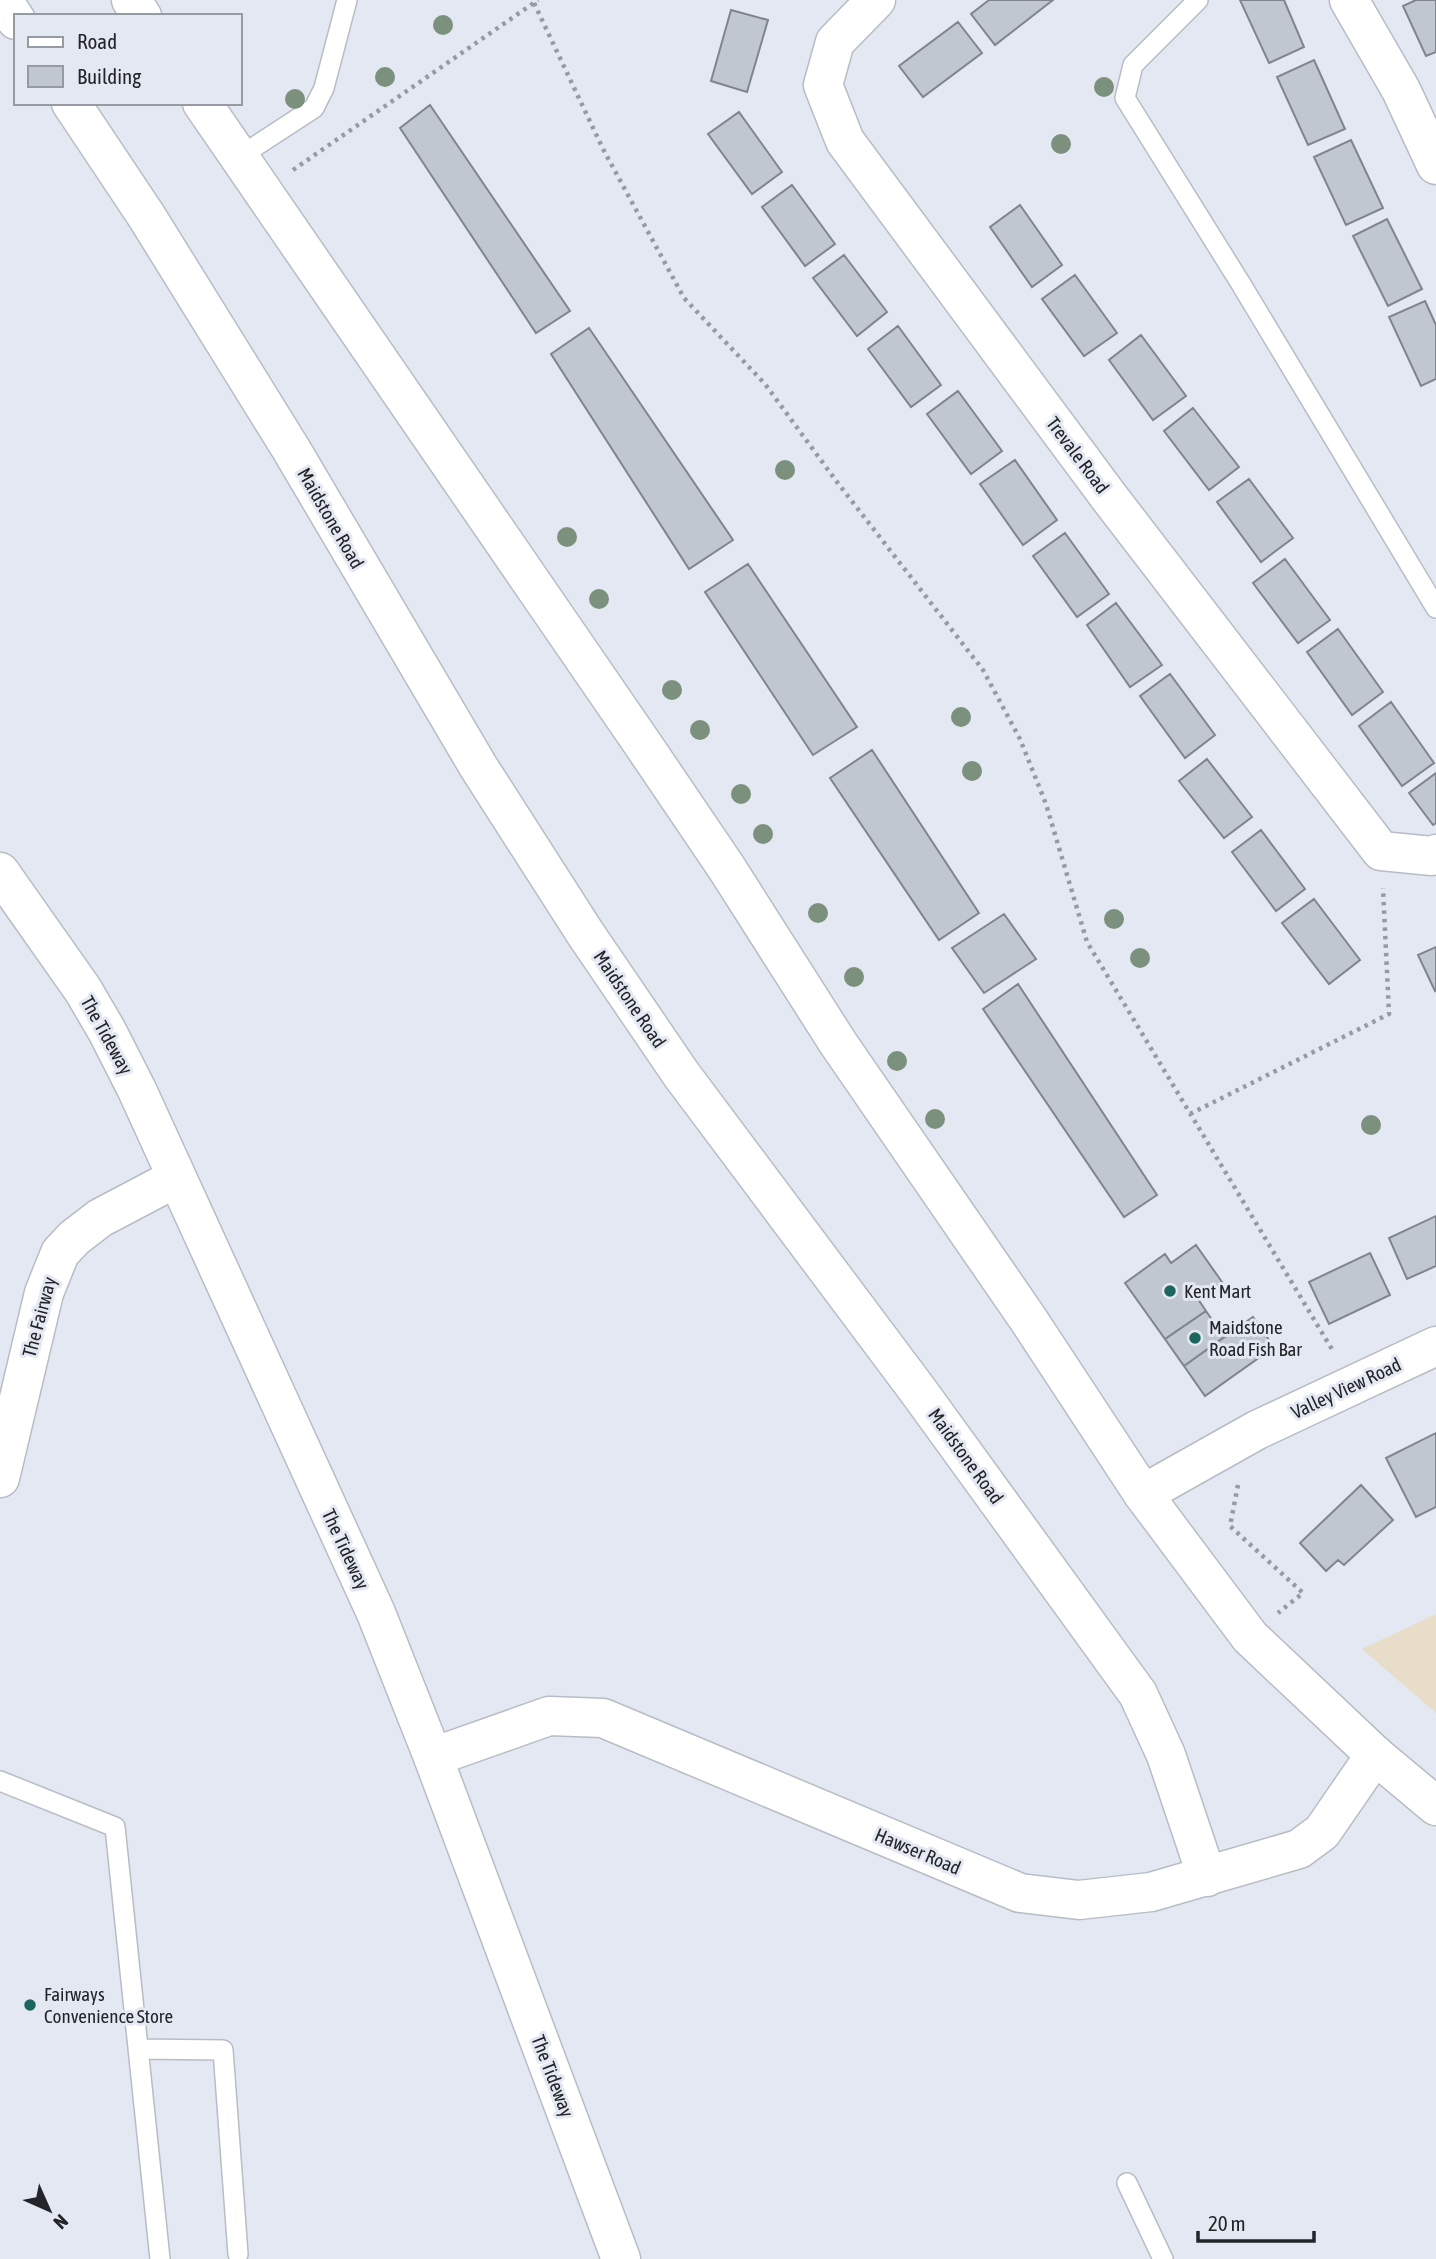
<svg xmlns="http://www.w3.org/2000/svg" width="1436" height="2259" font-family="'Asap Condensed',sans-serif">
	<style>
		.education { fill: #e7ddc8 }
		.building { fill: #c1c7d0; stroke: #80858d; stroke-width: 2 }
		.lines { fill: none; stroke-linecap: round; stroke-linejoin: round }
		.service-casing { stroke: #b7bcc5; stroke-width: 22 }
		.minor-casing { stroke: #b7bcc5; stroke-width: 41 }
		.tertiary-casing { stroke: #b7bcc5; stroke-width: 41 }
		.secondary-casing { stroke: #b7bcc5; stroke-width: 41 }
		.path { stroke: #969aa1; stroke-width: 4.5; stroke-dasharray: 3.5 5; stroke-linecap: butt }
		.service { stroke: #fff; stroke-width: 19 }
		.minor { stroke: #fff; stroke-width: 38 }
		.tertiary { stroke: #fff; stroke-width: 38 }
		.secondary { stroke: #fff; stroke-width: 38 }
		.tree { fill: #7c917d }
		.poi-dot { fill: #1c665f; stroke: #e3e8f2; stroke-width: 2.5 }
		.labels { text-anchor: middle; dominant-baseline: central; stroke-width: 6; stroke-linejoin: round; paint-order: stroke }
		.street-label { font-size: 19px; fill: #222427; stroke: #e3e8f2 }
		.poi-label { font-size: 19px; fill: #222427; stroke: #e3e8f2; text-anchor: start }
	</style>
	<rect width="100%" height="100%" fill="#e3e8f2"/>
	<path class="education" d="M1436,1614V1713L1362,1649Z"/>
	<path class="building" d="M989,0H1053L995,45L971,14Z
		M1240,0H1284L1304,47L1269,63Z
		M1416,0H1436V52L1426,56L1403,6Z
		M731,10L768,20L747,92L711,81Z
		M958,22L982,53L923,97L899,66Z
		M1314,60L1345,129L1308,145L1277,77Z
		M430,105L570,311L536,333L400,128Z
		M739,112L782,172L752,194L708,134Z
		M1351,140L1383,208L1346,225L1314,157Z
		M792,185L835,244L805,266L762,207Z
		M1020,205L1062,265L1032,287L990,227Z
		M1387,219L1422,289L1388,306L1353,236Z
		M844,255L887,312L857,336L813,278Z
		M1075,275L1117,333L1084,356L1042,299Z
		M1425,301L1436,325V379L1421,386L1389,317Z
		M898,326L941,385L911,407L868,349Z
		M589,328L733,540L689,569L551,354Z
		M1141,335L1186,396L1153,420L1109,360Z
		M958,391L1002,451L971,474L927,414Z
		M1193,408L1239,467L1209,490L1164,431Z
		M1015,460L1057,520L1023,545L980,484Z
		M1249,479L1293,538L1261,562L1217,502Z
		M1065,533L1109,594L1077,617L1033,556Z
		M1285,559L1330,620L1298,643L1253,583Z
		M748,564L857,727L813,755L705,592Z
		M1116,603L1162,665L1130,687L1087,625Z
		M1338,629L1383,692L1352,715L1307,652Z
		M1170,674L1215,735L1185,758L1140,696Z
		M1391,702L1434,763L1402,786L1359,726Z
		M872,750L979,913L939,940L830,778Z
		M1207,759L1252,817L1224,838L1179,781Z
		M1436,773V823L1433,825L1409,793Z
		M1261,830L1305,889L1276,911L1232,852Z
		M1314,899L1360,960L1329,984L1282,923Z
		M1004,914L1036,959L984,993L952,948Z
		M1436,947V990L1435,991L1418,955Z
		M1018,984L1157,1195L1124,1217L983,1009Z
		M1436,1216V1266L1407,1279L1389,1238Z
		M1196,1245L1222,1282L1198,1299L1206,1311L1165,1339L1125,1283L1165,1254L1171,1263Z
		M1370,1253L1390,1295L1329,1324L1309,1282Z
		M1206,1311L1224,1337L1184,1366L1165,1339Z
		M1253,1317L1274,1347L1205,1396L1184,1366Z
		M1436,1433V1507L1416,1517L1386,1458Z
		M1361,1485L1393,1520L1344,1565L1338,1560L1326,1571L1300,1543Z"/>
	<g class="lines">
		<g class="service-casing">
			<path id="service" d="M1198,0L1133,65L1125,98L1241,284L1436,608
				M239,157L314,108L324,88L347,0
				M0,1781L115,1827L160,2259
				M139,2049L223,2050L238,2254
				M1127,2183L1163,2259"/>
		</g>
		<g class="minor-casing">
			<path id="minor" d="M3,0L16,20
				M876,0L835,42L823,85L845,141L1109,497L1381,851L1432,856L1436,854
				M1349,0L1401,90L1436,165
				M71,103L147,217L291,449L478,766L585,933L681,1074L919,1392L1138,1694L1166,1755L1207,1877
				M0,1478L44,1293L60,1253L74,1238L100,1218L176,1178
				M433,1757L549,1716L603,1718L1020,1893L1079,1900L1151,1892L1299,1849L1322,1832L1375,1755"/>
		</g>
		<g class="tertiary-casing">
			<path id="tertiary" d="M0,872L83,990L107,1031L137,1090L376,1613L433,1757L621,2259
				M1143,1494L1257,1430L1436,1346"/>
		</g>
		<g class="secondary-casing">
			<path id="secondary" d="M131,0L142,16
				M202,103L642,743L726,867L838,1043L1028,1319L1143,1494L1250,1637L1375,1755L1436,1806"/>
		</g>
		<path class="path" d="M534,3L603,149L684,298L765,384L837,482L983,670L1020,739L1046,804L1087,942L1333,1351
			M293,170L538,0
			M1190,1114L1389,1014L1383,888
			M1238,1485L1230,1526L1303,1593L1278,1613"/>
		<use href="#service" class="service"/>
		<use href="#minor" class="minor"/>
		<use href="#tertiary" class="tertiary"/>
		<use href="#secondary" class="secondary"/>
	</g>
	<g class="tree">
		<circle cx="443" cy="25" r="10"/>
		<circle cx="385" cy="77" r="10"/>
		<circle cx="1104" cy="87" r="10"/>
		<circle cx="295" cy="99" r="10"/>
		<circle cx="1061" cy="144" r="10"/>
		<circle cx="785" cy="470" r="10"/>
		<circle cx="567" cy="537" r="10"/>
		<circle cx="599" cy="599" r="10"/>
		<circle cx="672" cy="690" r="10"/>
		<circle cx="961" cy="717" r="10"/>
		<circle cx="700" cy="730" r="10"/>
		<circle cx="972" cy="771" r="10"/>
		<circle cx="741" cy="794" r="10"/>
		<circle cx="763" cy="834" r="10"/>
		<circle cx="818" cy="913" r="10"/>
		<circle cx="1114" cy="919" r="10"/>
		<circle cx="1140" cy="958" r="10"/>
		<circle cx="854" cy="977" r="10"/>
		<circle cx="897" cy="1061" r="10"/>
		<circle cx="935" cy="1119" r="10"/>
		<circle cx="1371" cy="1125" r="10"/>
	</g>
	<g class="poi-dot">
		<circle cx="1170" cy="1291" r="7"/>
		<circle cx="1195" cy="1338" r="7"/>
		<circle cx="30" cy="2005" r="7"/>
	</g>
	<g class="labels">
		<g class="street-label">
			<text transform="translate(1078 455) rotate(53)">Trevale Road</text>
			<text transform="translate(331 518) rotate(60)">Maidstone Road</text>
			<text transform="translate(630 999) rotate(56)">Maidstone Road</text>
			<text transform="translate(107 1035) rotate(61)">The Tideway</text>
			<text transform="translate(39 1317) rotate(-75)">The Fairway</text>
			<text transform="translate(1346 1388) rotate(-25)">Valley View Road</text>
			<text transform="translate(966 1456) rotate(54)">Maidstone Road</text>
			<text transform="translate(346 1549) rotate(65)">The Tideway</text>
			<text transform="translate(918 1851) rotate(23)">Hawser Road</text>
			<text transform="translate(553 2076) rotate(69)">The Tideway</text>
		</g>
		<g class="poi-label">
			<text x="1184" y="1291">Kent Mart</text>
			<text x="1209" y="1327">Maidstone<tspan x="1209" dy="22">Road Fish Bar</tspan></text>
			<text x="44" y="1994">Fairways<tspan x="44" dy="22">Convenience Store</tspan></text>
		</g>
	</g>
	<rect x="14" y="14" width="228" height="91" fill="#e3e8f2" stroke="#969aa1" stroke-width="2"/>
	<rect x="28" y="37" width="35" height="10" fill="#ffffff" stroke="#969aa1" stroke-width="2"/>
	<text x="77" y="49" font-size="21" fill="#222427">Road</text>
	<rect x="28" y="66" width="35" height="21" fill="#c1c7d0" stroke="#969aa1" stroke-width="2"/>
	<text x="77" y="84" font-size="21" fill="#222427">Building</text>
	<g transform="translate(49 2210) rotate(135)" stroke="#e3e8f2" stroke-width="5" paint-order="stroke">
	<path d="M0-5L12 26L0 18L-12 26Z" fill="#222427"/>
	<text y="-10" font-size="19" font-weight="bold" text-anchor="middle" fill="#222427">N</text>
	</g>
	<path d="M1198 2231v10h116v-10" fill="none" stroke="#222427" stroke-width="3.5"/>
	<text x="1208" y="2231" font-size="21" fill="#222427" stroke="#e3e8f2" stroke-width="5" paint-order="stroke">20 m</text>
</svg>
